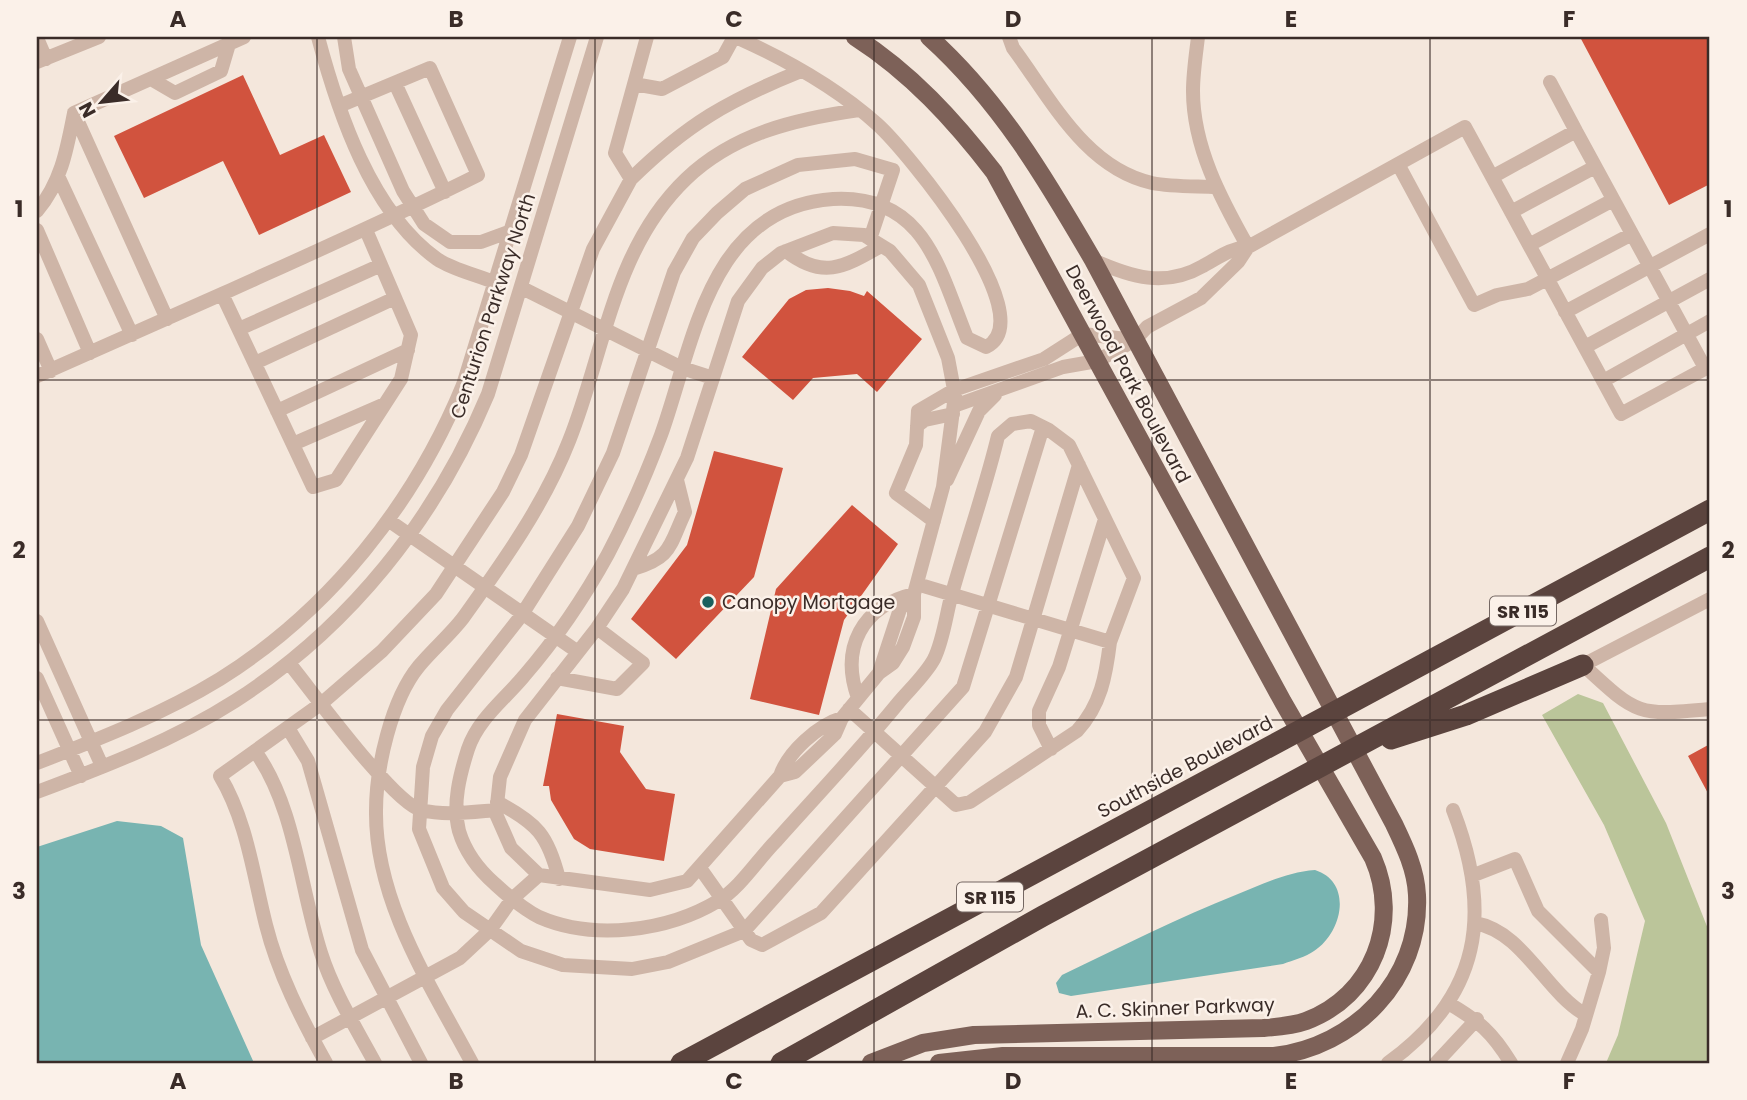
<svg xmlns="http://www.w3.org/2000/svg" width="1747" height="1100" font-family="Poppins,sans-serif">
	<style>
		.green { fill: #bbc59a }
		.water { fill: #78b4b1 }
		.building { fill: #d1533e }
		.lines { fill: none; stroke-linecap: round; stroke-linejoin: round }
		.minor { stroke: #ceb5a7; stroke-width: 14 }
		.major { stroke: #7d6158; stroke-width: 18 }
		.highway { stroke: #5b443e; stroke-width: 21 }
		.grid { fill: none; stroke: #3a2c28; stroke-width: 2; stroke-opacity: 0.55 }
		.poi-dot { fill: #195f5d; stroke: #fbf1e9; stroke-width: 2.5 }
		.labels { text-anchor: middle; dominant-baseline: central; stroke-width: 5; stroke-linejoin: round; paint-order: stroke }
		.shield { fill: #fbf1e9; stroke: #746762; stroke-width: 2 }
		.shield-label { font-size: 18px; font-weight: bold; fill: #3a2c28 }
		.street-label { font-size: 19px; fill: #3a2c28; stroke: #fbf1e9 }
		.poi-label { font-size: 19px; fill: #3a2c28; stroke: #fbf1e9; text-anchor: start }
		.neatline { fill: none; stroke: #3a2c28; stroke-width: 2.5 }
		.grid-label { font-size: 23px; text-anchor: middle; font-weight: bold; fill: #3a2c28 }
	</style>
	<rect width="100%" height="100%" fill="#f4e7dc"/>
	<path class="green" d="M1578,694L1603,703L1666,823L1710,934V1063H1606L1618,1035L1645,921L1604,825L1542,715Z"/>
	<path class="water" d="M117,821L161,826L183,838L201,945L254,1063H37V847Z
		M1315,870C1353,882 1343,932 1314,951C1306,957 1293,960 1283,964L1071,996L1059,993L1056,983L1062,975C1120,947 1178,918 1238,894C1263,884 1287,872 1315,870Z"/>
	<path class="building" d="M1580,37H1710V184L1669,205Z
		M243,75L280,155L324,135L351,192L259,235L223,161L144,198L114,136Z
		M828,288L850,291L864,296L867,291L922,339L877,392L857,374L813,378L793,400L742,357L789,299L806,290Z
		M714,451L783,468L754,577L676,659L631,619L687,545Z
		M852,505L898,544L844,620L819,715L750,699L776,589Z
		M557,714L624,726L620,752L646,789L675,794L664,861L590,849L574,839L551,800L549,786H543Z
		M1710,744V797L1688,756Z"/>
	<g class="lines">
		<path class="minor" d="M318,37C338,112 371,212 437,259C453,270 478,275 496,283
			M344,37L349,69L403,191L424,224L450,242H481L511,231
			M736,37C785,59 837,88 877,124C906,150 1045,318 986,347L967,338C939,269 925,194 833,199C709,207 694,343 661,435C646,475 628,516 608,554C585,596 556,639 524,676C505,699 478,719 468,749C460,774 452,804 459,831C465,851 479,870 495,884C508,896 523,909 539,917C594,941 668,931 718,901C740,888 758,859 776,841C817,795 860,750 899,702C910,689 926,674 934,659C943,641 946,616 951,597C966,543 985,490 998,436L1012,424L1031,421L1049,430L1069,445L1134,578L1110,642L917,584
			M1009,37L1013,48C1051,99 1085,168 1152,183C1172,187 1196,186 1216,187
			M1198,37C1196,54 1193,73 1193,91C1193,147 1221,199 1248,247
			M37,38L46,59
			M37,62L99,37
			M151,79L175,93L221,71L229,44
			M1550,82L1576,131
			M395,83L445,192
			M634,84L662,89L723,57L734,37
			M339,106L430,68L478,175C394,217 308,255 222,294L313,487L336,480L401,379L411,335L366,230
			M74,113L167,319
			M1398,164L1474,305L1497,295L1528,289L1632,234
			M58,176L132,335
			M1492,177L1576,131L1705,368
			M631,179C687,124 729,100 801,71
			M37,211C61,183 67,149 74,113L244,37
			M1511,212L1595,167
			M37,230L90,353
			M870,239L893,170L855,159L798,165L745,189L717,213L693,238L674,272L613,453L578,526L521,616L447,710L432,736L423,767L419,829L443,888L464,912L521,951L563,965L632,969L668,962L744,931L963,687L1043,427
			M1529,245L1613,200
			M786,251C823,280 844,267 881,246
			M1093,260C1131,277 1165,288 1203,266C1220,257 1228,249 1248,247L1465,127L1621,414L1710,366
			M522,288L682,368L713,378
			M1565,312L1710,234
			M239,329L381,265
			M37,339L51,371
			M1585,347L1710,279
			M255,363L395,298
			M37,376L222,294
			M1603,381L1710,321
			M954,406L1063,367L1097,361L1135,340L1147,327L1201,298L1238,262L1248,247
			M277,411L408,350
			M917,426L925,420L953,414
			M293,444L385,404
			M947,480L979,411L995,395
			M388,520L578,652
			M934,521L896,493L916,445L918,411L954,390L1044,359L1083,334L1135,340
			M633,569C672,558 669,546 685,512L677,480
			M1710,599L1583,665C1637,715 1637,716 1710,709
			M37,621L102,766
			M289,663C312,691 393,803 421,810C445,816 472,812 497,810
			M879,673L900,609L914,594
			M37,678L81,776
			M557,678L617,689L643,663L597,628
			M858,698C840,648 862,606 914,594
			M849,709L956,805L970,802L1077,731C1101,705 1106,675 1110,642
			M288,728L308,761L362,950L421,1063
			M1051,749L1039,725V711L1059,667L1105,519
			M255,751C295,806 300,888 321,953C333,991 356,1028 375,1063
			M37,763C99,739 163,714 220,679C330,610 414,504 463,385L570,37
			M780,776L795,772L835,734L842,718L879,673L893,663L903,647L914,617V594L943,487L955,395L948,358L919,285L890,251L864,235L833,233L781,253L762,268L738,301L687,458L623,589L597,628L525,720L500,777L496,814L511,848L539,875L650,890L687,881L780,776C788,752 818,725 842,718
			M37,792C104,767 174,740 235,701C349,628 436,519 488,394L597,37
			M497,802C537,823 548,835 559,879
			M700,868L751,940L762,945L821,913L985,732L1016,677L1079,465
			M1474,875L1515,859L1538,911L1599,972L1582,1029L1567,1063
			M1475,923C1524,932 1545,992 1586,1015
			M1599,972L1604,948L1601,920
			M1448,1003C1479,1021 1492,1032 1511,1063
			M312,1038L460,958L490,930L512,899L539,875
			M326,1063C302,1020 278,973 266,925C253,874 247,821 220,776L322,703L382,651L436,594L503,492L521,455L593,249L631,179L615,153L647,37
			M472,1063C431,986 375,902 376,811C376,768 391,700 419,666C433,649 450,635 463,618C503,562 544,505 569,441C605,351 613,249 686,179C734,133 796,119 859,110
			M1388,1063C1481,996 1493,913 1453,810
			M1436,1063L1477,1019"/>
		<path class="major" d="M855,37C911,73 954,120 994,172L1283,702L1373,858C1401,922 1373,996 1306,1021C1292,1026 1277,1027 1263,1028L974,1035L923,1043L871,1063
			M929,37C1000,101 1046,179 1093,260L1394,824C1405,847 1416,870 1417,895C1421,980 1354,1047 1274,1056H1003L939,1063"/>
		<path class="highway" d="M1391,739L1466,715L1583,665
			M681,1063L1710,510
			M781,1063L1043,916L1710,557"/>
	</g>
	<path class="grid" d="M317,37V1063M595,37V1063M874,37V1063M1152,37V1063M1430,37V1063M37,380H1710M37,720H1710"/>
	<circle class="poi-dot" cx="708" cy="602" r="7"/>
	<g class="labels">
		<g class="shield">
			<rect x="1490" y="596.5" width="66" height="29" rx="5"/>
			<rect x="957" y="882.5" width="66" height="29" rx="5"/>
		</g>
		<g class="shield-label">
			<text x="1523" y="611">SR 115</text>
			<text x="990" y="897">SR 115</text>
		</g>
		<g class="street-label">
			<text transform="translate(493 306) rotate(-72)">Centurion Parkway North</text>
			<text transform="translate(1128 374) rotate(62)">Deerwood Park Boulevard</text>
			<text transform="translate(1185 767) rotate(-28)">Southside Boulevard</text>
			<text transform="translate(1175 1008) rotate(-2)">A. C. Skinner Parkway</text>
		</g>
		<g class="poi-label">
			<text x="722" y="602">Canopy Mortgage</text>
		</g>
	</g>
	<rect width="1747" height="1100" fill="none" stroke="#fbf1e9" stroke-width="77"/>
	<g transform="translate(102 102) rotate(242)" stroke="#fbf1e9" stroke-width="5" paint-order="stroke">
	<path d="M0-5L12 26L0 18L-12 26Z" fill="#3a2c28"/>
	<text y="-10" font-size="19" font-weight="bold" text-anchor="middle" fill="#3a2c28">N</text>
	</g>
	<rect x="38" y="38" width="1670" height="1024" class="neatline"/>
	<g class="grid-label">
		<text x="178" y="27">A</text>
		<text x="456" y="27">B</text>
		<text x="734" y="27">C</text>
		<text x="1013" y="27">D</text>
		<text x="1291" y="27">E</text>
		<text x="1569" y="27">F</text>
		<text x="19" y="217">1</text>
		<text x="1728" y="217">1</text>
		<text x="19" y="558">2</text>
		<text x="1728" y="558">2</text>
		<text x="19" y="899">3</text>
		<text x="1728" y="899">3</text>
		<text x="178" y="1089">A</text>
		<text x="456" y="1089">B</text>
		<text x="734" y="1089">C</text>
		<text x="1013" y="1089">D</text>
		<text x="1291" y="1089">E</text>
		<text x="1569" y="1089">F</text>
	</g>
</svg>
